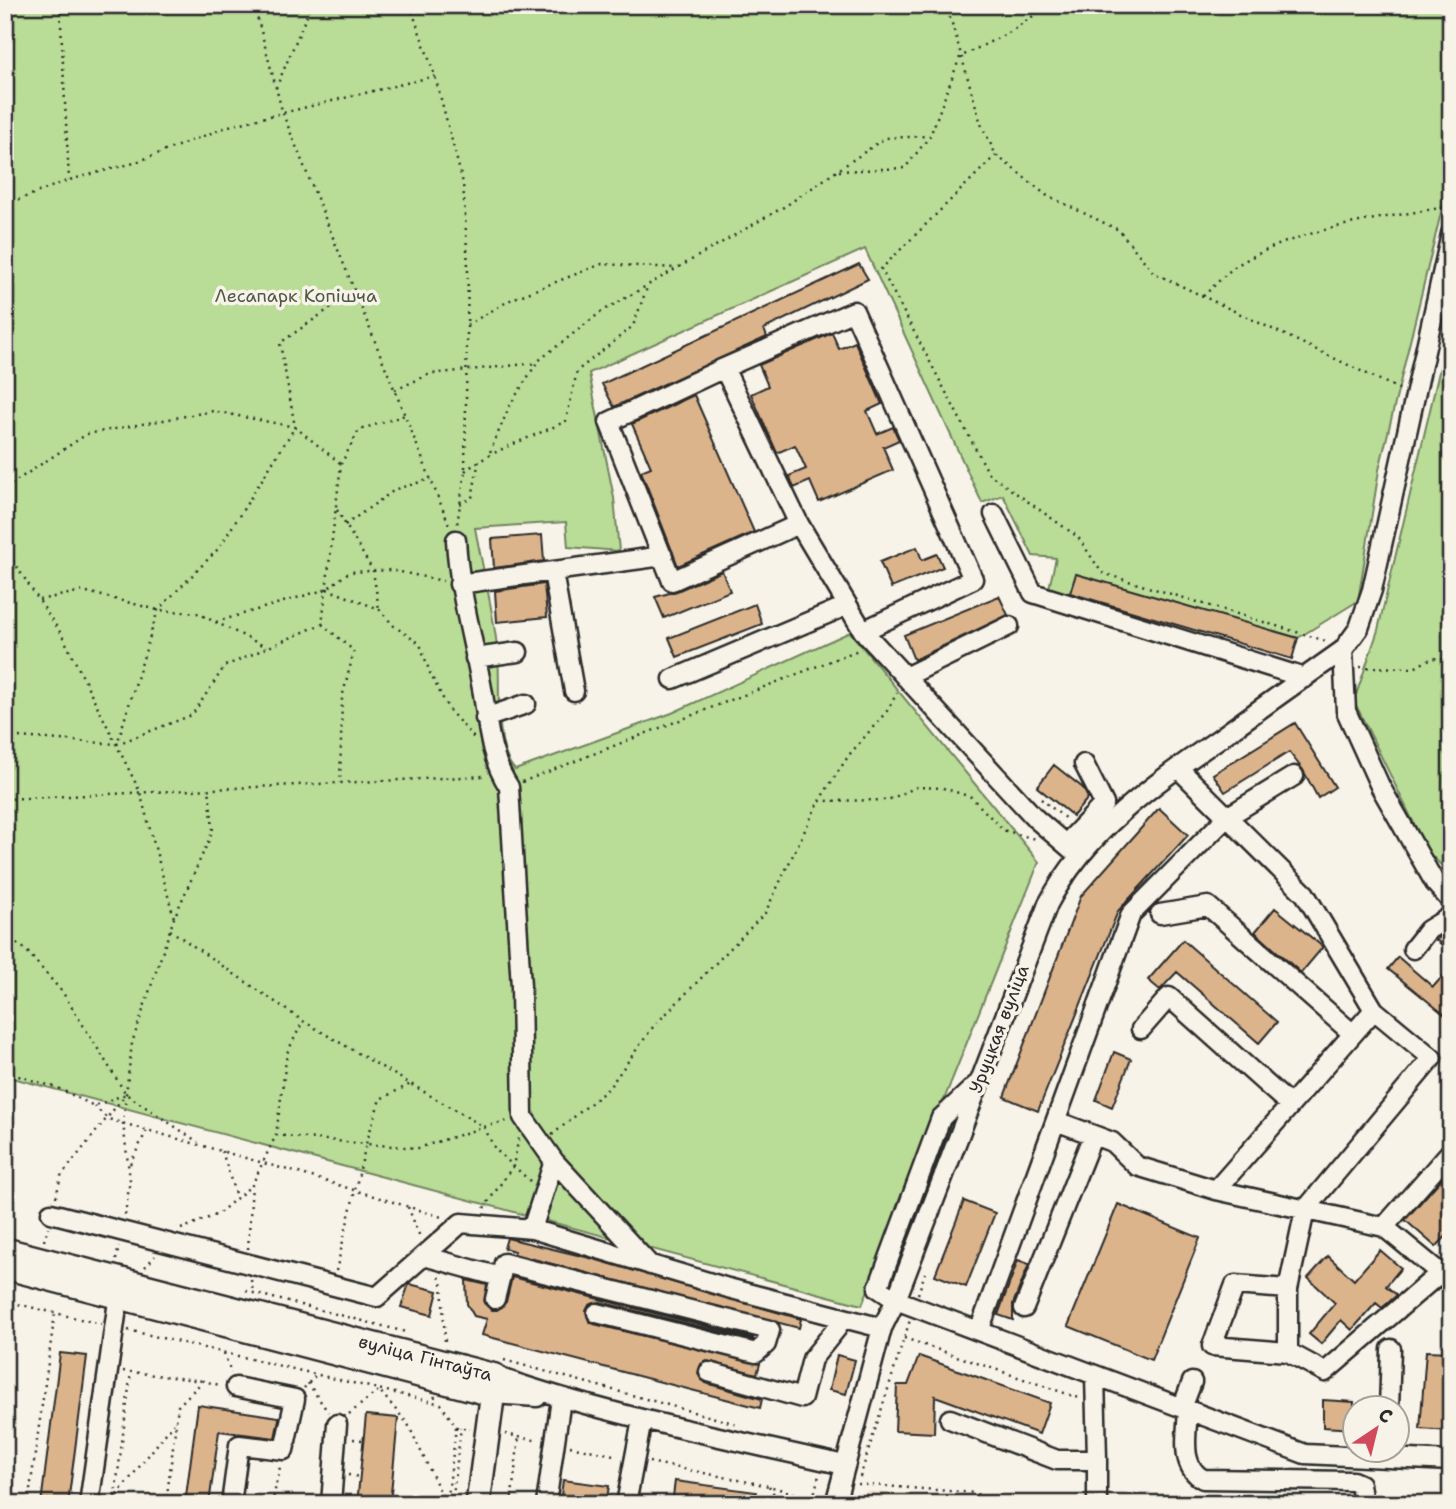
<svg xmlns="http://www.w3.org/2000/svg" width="1456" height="1509" font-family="'Shantell Sans',sans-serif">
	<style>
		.built { fill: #efe0cc }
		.green { fill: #b9dc97; stroke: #728461; stroke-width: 2 }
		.building { fill: #dcb48c; stroke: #2b2b2b; stroke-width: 2 }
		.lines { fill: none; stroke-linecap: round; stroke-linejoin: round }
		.minor-casing { stroke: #2b2b2b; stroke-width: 23 }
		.major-casing { stroke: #2b2b2b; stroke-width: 28 }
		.path { stroke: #2b2b2b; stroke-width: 2.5; stroke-dasharray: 2 5; stroke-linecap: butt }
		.minor { stroke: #f7f3e8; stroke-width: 18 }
		.major { stroke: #f7f3e8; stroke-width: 23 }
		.labels { text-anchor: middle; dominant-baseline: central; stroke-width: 7; stroke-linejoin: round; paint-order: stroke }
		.park-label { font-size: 18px; fill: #4e5746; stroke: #f7f3e8 }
		.street-label { font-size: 18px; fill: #2b2b2b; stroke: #f7f3e8 }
	</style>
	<rect width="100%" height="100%" fill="#f7f3e8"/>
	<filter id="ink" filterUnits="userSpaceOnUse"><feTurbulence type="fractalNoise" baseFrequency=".0143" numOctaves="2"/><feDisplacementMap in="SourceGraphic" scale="14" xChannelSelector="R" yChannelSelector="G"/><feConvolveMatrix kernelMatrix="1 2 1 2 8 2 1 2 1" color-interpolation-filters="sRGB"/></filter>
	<g filter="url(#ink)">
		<path class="built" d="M866,1491L1000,1504H863Z"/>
		<path class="green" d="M5,5H1451V171L1379,470L1358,601L1298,638L1076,574L1070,595L1049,588L1056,558L1033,556L1003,495L982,503L865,249L589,373L614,498L619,551L568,547L566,522L475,528C483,570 494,613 498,655C501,686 493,747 515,770L672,713L850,632L1039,862L862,1305L5,1076Z
			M1451,321V875L1428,852L1354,701L1378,630Z"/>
		<path class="building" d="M859,264L868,279L764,329L767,337L614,407L602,384Z
			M832,333L839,349L855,342L882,404L867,411L877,434L893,427L899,440L883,447L893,470L819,502L810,481L794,488L789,476L806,469L795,445L777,453L751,394L768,386L759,365Z
			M694,395L754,532L678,566L641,471L651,467L632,424Z
			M542,535L544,561L494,568L492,539Z
			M917,547L922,560L937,554L943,567L891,588L880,562Z
			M722,571L730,591L664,618L655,597L677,591Z
			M1076,574L1298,638L1292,659L1070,593Z
			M544,584L547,617L497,622L495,591Z
			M999,596L1008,615L914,660L904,635Z
			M755,604L762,624L677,657L669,638Z
			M1295,723L1335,787L1318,798L1303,770L1289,752L1225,792L1213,774Z
			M1054,765L1083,788L1088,798L1073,816L1037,787Z
			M1159,808L1188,835L1118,911L1038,1111L1004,1097L1081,896Z
			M1275,908L1323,947L1301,973L1255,932Z
			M1451,929V952L1436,940Z
			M1183,940L1277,1022L1259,1043L1177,972L1160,990L1148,980Z
			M1398,957L1433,987L1451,967V1020L1388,969Z
			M1114,1052L1131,1059L1112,1107L1096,1100Z
			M1451,1168V1231L1436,1247L1405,1220Z
			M964,1201L995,1213L966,1287L935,1275Z
			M1118,1204L1200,1238L1151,1360L1068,1326Z
			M507,1238L590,1258L801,1319L799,1328L514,1254V1251L504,1248Z
			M1380,1250L1401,1268L1386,1286L1397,1295L1382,1308L1376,1303L1352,1330L1341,1320L1321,1344L1309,1334L1335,1303L1308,1278L1328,1256L1354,1280Z
			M1018,1260L1029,1264L1013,1304V1320L998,1315Z
			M512,1277L753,1338V1340L600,1302L589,1305L586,1311L589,1321L594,1324L760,1364L757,1374L707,1361L701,1364L698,1374L706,1383L762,1399L760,1408L482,1335L487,1319L474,1316L467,1304L466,1280L487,1285L484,1303L492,1310H497L506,1302Z
			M409,1284L438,1291L432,1315L401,1307Z
			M1426,1351L1451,1352V1431L1420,1429Z
			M60,1353L87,1356L68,1504H41Z
			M837,1355L855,1360L846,1394L829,1390Z
			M919,1356L1050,1403L1039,1434L935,1396L934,1433L895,1431L897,1385H908Z
			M1323,1400L1354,1402V1429L1323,1427Z
			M198,1405L279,1417V1419L275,1438L219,1431L209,1504H185Z
			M366,1415L398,1418L390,1504H357Z
			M563,1480L609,1486L606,1504H560Z
			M675,1481L756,1492L755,1504H672Z"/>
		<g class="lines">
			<g class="minor-casing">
				<path id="minor" d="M724,368L609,422L672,581L799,524
					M994,514L1033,593L1305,678
					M456,540C459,593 474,642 483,694C488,727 490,758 509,787L521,987L523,1117L554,1161L650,1265
					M553,572L574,691
					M459,584L663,556
					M863,631L973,579L854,311L724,368L799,524L863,631L1036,819L1078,855
					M1343,650L1346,711L1380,786L1435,883L1451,901
					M475,658L518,652
					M905,677L1009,626
					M673,679L846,606
					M485,718L526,704
					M1178,768L1305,894L1374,1010L1216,1190
					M1066,844L1104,804L1084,764
					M1160,914L1208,906L1353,1034
					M1413,949L1428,930L1451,916
					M1141,1029L1169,997L1290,1105
					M976,1085L941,1118L878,1288L896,1300L1305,1454L1451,1461
					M1056,1121L1112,1142L1137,1166L1216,1190L1384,1227L1451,1282
					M51,1213L377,1297L461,1223L532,1229L728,1288L882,1328
					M1384,1227L1451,1151
					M532,1229L554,1161
					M424,1256L500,1277
					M1288,1289L1305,1210L1432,1058L1374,1010
					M495,1299L504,1263L770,1330L766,1344L756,1353L597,1313
					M1024,1308L1093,1135
					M979,1331L1131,914L1227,817L1294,776
					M1288,1352V1289L1235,1285L1212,1346L1288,1352L1325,1372L1440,1273
					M709,1372L802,1398L812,1359L837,1328L840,1318
					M495,1376C609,1416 727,1438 844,1465
					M492,1394L537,1397
					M1182,1408L1192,1382
					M1389,1408L1391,1349
					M1188,1410C1187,1434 1179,1466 1203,1479L1353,1481L1360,1484L1363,1504
					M950,1419L1057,1460H1097L1095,1375
					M89,1504L120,1287
					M231,1504L239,1445L284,1450L295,1399L236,1387
					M331,1504L337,1424
					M546,1504L561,1399
					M626,1504L642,1420
					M835,1504L882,1328L896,1300L1048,904C1086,831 1154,784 1220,738C1261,708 1302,679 1343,650L1359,628L1372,590L1451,234
					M1097,1504V1460"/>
			</g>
			<g class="major-casing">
				<g id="major">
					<path id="s1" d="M5,1250L495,1376L478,1504"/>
					<path d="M5,1267L492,1394"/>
				</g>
			</g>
			<path class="path" d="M60,5L69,180
				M254,5L283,114L450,527
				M410,5L435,76L463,183L468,266L465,471L457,525
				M942,5L951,20L981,124L996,155L1046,195L1119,230L1154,273L1401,390
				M5,7L22,5
				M276,88L307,15L308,5
				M996,155L881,269L989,474L1078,537L1102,573L1326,641
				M839,171L905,168L930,136L960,57L1010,32L1049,5
				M5,205L69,180L134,163L229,126L435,76
				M1203,296C1215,286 1226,272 1239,264C1304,226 1379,219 1451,206
				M467,325L512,299L602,264L677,268
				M395,390L430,374L537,363
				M490,452L510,405L538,361L601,312L787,205L885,138L930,136
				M340,463L295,427L280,343L355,291
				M465,471C495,448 532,438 566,421L577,371L633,326L648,285
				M5,488L87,434L213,411L295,427L219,548L158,610L117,744
				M460,504L472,498L479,460
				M337,510L373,571L379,609
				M345,525L396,489L431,479
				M5,549L62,635L140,792L174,918
				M327,589L379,609L394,626L420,644L430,673L449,710L474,738
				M39,600L83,591L158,610L197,613L266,647
				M216,622L327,589L349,572L391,570L443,581
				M322,624L354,651L342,698L340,783
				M1360,667L1414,668L1432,658L1451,660
				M5,736L117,744L192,715L225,666L322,624L341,464L359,430L405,415
				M522,782L861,649
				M5,799L484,776
				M1041,799L1066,819
				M819,801L849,755L887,711L897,693
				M170,930L303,1021L484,1127L508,1121
				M5,936L25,949L63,993L126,1094L198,1142
				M5,1072L58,1088L94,1106L126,1094
				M94,1106L108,1119L302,1174L445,1218
				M276,1135L366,1144L380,1099L411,1084
				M552,1135L608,1089L653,1027L765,913L819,801L888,800L917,787L943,788L971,797L1003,830L1035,839
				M222,1151L236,1197
				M130,1164L147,1130
				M56,1197L61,1176L126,1094L132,1043L174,918L213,831L209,788
				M408,1207L420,1237
				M484,1208L513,1166L519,1137
				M125,1215L130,1180L123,1123L126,1097
				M181,1229L218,1214L252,1185
				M44,1241L48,1227
				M248,1249L252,1185L276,1135L287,1053L303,1021
				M116,1260L119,1246
				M145,1267L155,1256
				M336,1271L366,1144L418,1148L484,1127L495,1149L531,1182
				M439,1277L442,1281L445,1343
				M251,1280L253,1293
				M246,1291L406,1332
				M918,1294L925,1273
				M5,1301L101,1324
				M128,1330L433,1402
				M904,1338L1079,1398
				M224,1353L231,1373
				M504,1360L737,1424
				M123,1371L203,1381
				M308,1383L328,1412
				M304,1388L316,1375
				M435,1396L433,1402L441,1404L456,1427L447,1504
				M349,1414L379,1390L408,1424L446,1504
				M456,1427L470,1429
				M505,1434L539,1441
				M353,1439L363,1440
				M570,1446L618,1456
				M649,1462L769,1486L820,1501
				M348,1475L360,1477
				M860,1477L910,1320
				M858,1484L975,1493L994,1504
				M769,1486L780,1504
				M117,1495L174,1423
				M813,1499L819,1475
				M28,1504L55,1313
				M114,1504L131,1372
				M166,1504L178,1406L203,1381L220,1385
				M272,1504L280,1467
				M307,1504L316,1493
				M452,1504L461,1427
				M511,1504L519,1437"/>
			<use href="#minor" class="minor"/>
			<use href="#major" class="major"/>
		</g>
	</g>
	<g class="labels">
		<g class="park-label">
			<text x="296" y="296">Лесапарк Копішча</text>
		</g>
		<g class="street-label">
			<text transform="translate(999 1029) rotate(-69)">Уруцкая вуліца</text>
			<text stroke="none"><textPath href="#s1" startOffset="434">вуліца Гінтаўта</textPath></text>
		</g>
	</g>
	<rect width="1456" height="1509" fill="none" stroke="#f7f3e8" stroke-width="28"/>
	<rect x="14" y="14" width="1428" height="1481" fill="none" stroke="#2b2b2b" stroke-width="2.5" filter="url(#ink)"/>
	<g transform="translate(1376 1429) rotate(35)"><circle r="33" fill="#f7f3e8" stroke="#a5a39c" stroke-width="2"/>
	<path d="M0-5L12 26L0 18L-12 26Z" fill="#d1495b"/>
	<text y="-10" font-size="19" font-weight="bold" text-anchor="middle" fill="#2b2b2b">С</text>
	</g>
</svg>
